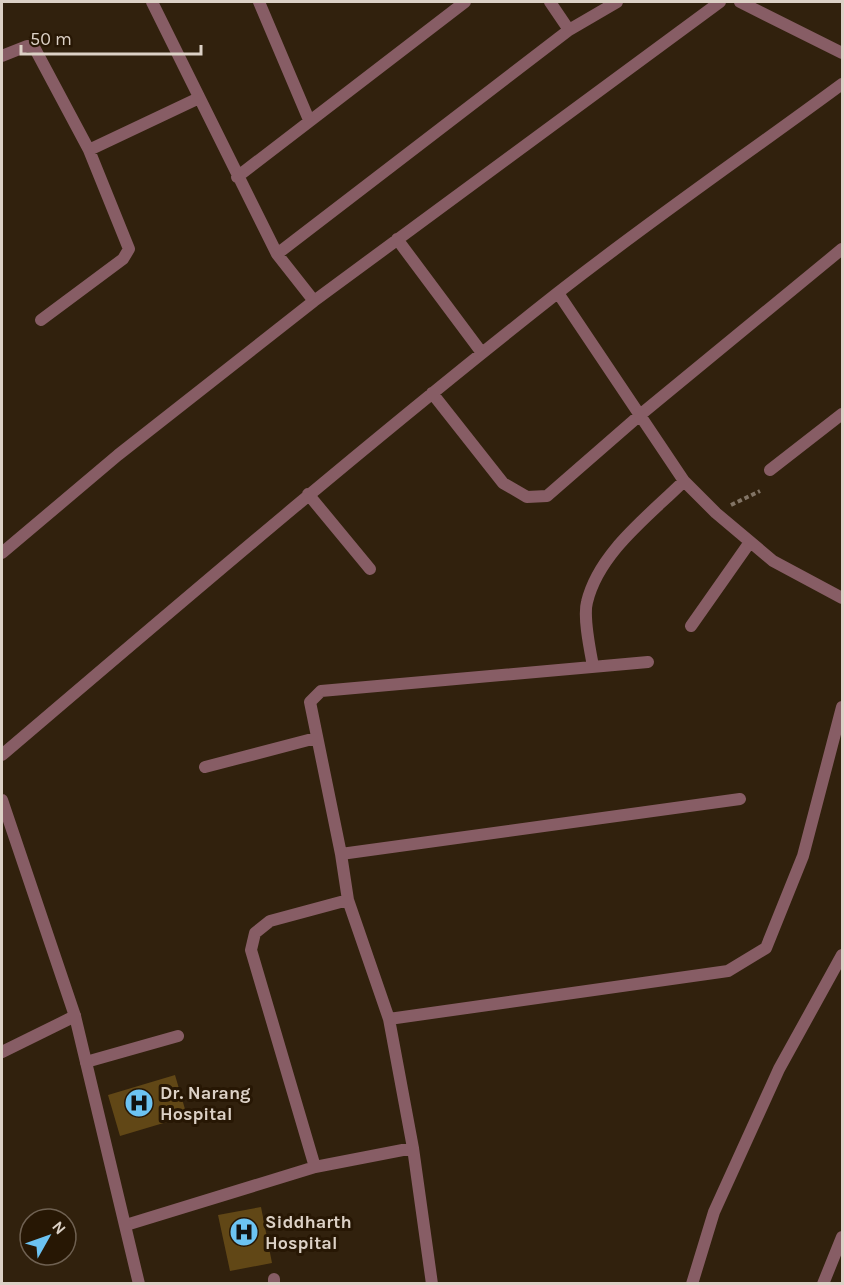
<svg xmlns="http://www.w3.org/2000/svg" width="844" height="1285" font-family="Karla,sans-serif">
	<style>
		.building { fill: #614716 }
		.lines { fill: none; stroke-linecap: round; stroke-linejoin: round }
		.path { stroke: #827465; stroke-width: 4; stroke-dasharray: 4.5 3; stroke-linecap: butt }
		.minor { stroke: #875d65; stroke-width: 12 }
		.tertiary { stroke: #875d65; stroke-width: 12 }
		.labels { text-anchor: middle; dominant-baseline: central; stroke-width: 6; stroke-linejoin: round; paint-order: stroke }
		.poi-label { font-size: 18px; font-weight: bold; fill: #dcd1c6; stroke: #271704; text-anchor: start }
	</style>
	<rect width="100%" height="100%" fill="#31210d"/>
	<path class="building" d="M175,1075L187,1116L120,1136L108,1095Z
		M261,1207L272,1263L230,1271L218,1215Z"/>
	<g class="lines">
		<path class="path" d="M731,505L760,491"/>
		<path class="minor" d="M152,2L277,254
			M259,2L309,120
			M550,2L569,30
			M740,2L842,53
			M2,56L27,46L34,47L89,150L199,98
			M237,177L465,2
			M397,239L482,353
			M558,293L684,481
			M314,301L277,254L569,30L617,2
			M41,320L123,259L129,249L89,150
			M432,393L503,483L527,497L547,496L640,415L842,249
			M770,470L842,414
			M308,494L370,569
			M2,553L118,455L314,301L720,2
			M691,626L750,542
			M593,666C590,650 583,617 587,602C599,552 650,515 684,481L716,513L773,561L842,598
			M2,755C184,600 366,444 555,295C648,222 747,154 842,84
			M205,767L316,738
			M341,854L740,799
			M348,900L270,921L255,933L251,950L315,1167L413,1148
			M389,1019L728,971L766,948L803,856L842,707
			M2,1052L75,1016
			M86,1062L178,1036
			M126,1225L315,1167
			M274,1279V1284
			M432,1284L413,1148L389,1019L348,900L341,854L310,702L321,691L648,662
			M823,1284L842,1237"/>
		<path class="tertiary" d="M2,800L75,1016L139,1284
			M692,1284L714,1212L779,1069L842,955"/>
	</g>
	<defs>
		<g id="hospital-disc" transform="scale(1.5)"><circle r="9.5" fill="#6cc3f2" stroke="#271704"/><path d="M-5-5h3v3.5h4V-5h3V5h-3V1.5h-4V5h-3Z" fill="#111"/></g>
	</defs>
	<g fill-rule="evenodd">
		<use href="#hospital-disc" x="139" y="1103"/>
		<use href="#hospital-disc" x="244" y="1232"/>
	</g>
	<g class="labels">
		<g class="poi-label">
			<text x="160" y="1093">Dr. Narang<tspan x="160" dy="21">Hospital</tspan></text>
			<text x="265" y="1222">Siddharth<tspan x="265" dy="21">Hospital</tspan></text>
		</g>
	</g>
	<rect width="844" height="1285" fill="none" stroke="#dcd1c6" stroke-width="6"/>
	<g transform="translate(48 1237) rotate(50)"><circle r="28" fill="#271704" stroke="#6f6152" stroke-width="1.5"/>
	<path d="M0-4.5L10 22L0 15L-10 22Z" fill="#6cc3f2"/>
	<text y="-9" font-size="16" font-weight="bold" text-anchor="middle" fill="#dcd1c6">N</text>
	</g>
	<path d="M21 45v9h180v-9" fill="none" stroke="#dcd1c6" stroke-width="3"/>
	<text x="30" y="45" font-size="18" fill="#dcd1c6" stroke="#271704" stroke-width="4.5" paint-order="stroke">50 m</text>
</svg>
